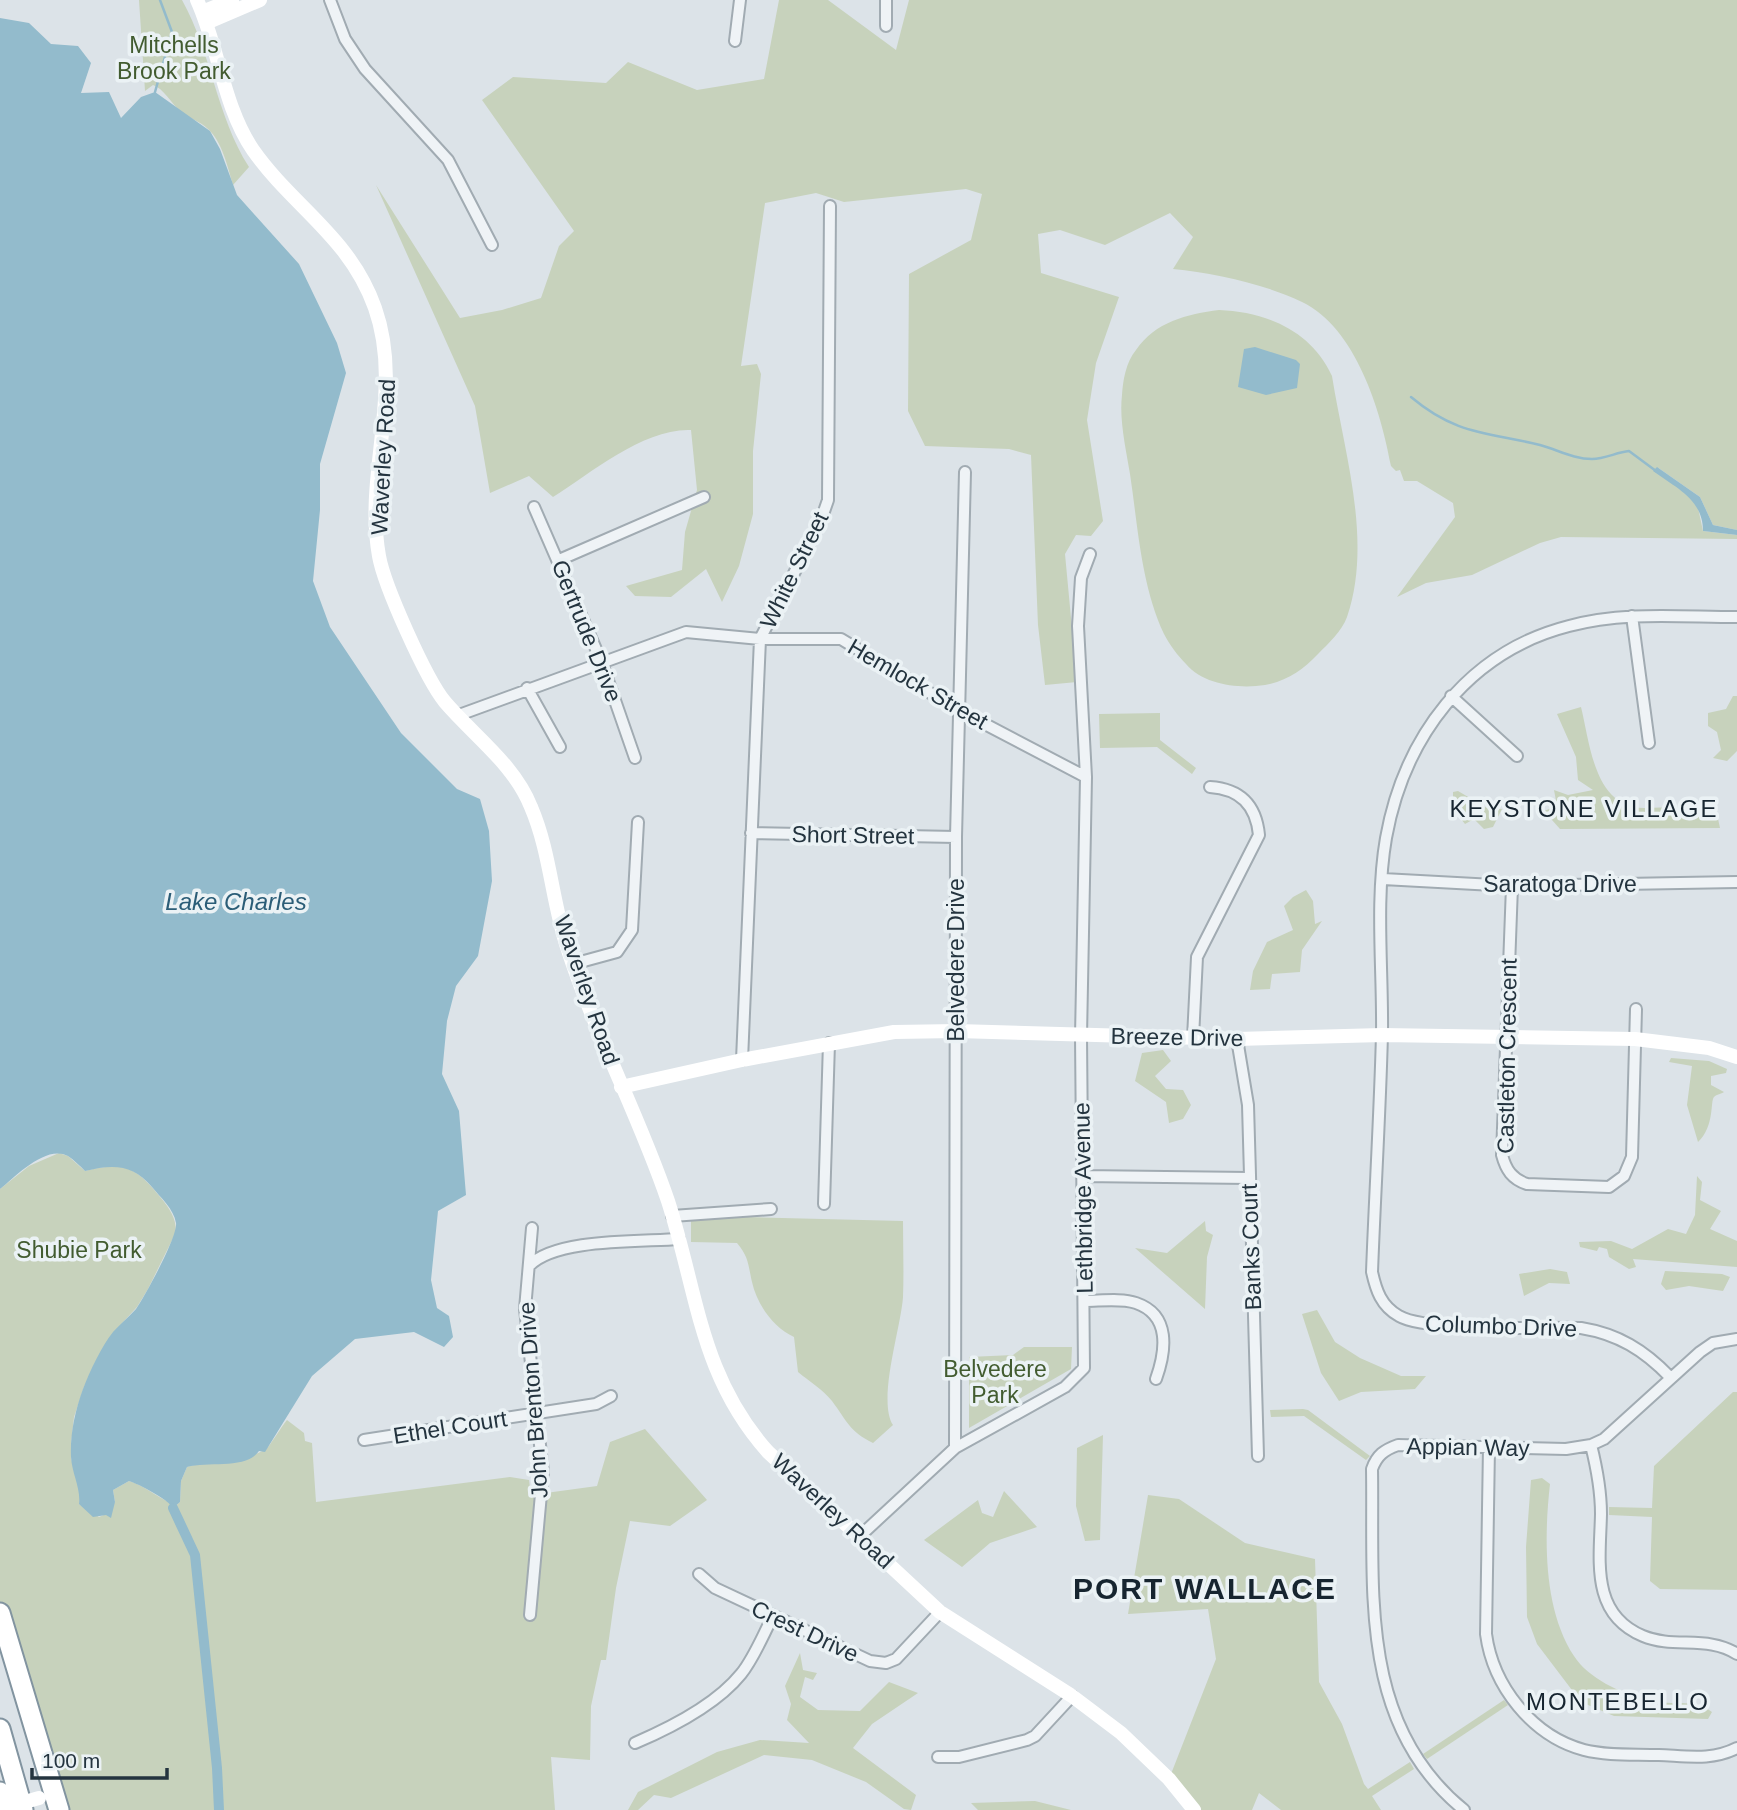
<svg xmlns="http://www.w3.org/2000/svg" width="1737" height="1810" font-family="Helvetica,sans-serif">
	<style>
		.green { fill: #c7d2bc }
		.water { fill: #93bbcc }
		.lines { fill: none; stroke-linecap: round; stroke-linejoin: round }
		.stream { stroke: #93bbcc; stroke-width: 2.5 }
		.canal { stroke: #93bbcc; stroke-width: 10 }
		.street-casing { stroke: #a1abb2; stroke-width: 14 }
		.highway-casing { stroke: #8294a0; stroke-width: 23 }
		.street { stroke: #eff3f6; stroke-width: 10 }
		.secondary { stroke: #fff; stroke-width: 14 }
		.highway { stroke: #fff; stroke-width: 19 }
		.secondary-bridge { stroke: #fff; stroke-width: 14 }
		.labels { text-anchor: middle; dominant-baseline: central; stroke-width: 7; stroke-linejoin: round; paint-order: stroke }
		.park-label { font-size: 23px; fill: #425c30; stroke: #ebf2f5 }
		.street-label { font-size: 23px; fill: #24343f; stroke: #ebf2f5 }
		.neighbourhood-label { font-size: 24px; letter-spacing: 2px; fill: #172530; stroke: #ebf2f5 }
		.water-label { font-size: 24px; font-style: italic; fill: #2b5d77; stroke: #ebf2f5 }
		.district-label { font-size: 30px; font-weight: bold; letter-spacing: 2px; fill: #172530; stroke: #ebf2f5 }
	</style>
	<rect width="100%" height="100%" fill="#dce3e8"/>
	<path class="green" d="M139,0H182C212,54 216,115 249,167L233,185C228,168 222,141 208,129C200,121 188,118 180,111C172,104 163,88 153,85L145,91Z
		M779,0H828L896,50L909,0H1737V530L1713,525L1700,497L1657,467L1697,503L1703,531L1737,535V539L1561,537L1540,543L1472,575L1426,583L1397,597L1455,517L1453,503L1417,481H1404L1400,470L1396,471L1391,466C1381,411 1356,328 1302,302C1265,284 1214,273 1173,269L1193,237L1170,213L1105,245L1060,230L1038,234L1041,273L1119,297L1096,363L1087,420L1103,521L1091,536L1076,535L1065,554L1077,682L1045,685L1038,625L1031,455L1009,449L925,446L908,411L909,274L971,240L982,194L966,189L844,202L816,193L765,203L741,366L757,364L761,374L753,451V514L739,566L722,602L706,569L671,597L635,596L626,586L682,570L685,532L697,490L691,430C644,428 591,473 553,497L529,476L490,493L475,406L376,185L460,318L502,310L541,298L559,246L574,231L482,100L513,77L606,83L628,62L697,90L764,79Z
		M1219,310C1266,312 1311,330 1332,376C1344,452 1373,541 1347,617C1342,631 1328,644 1318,654C1303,670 1287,681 1265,685C1239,689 1204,685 1186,664C1178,656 1169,644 1164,634C1141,585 1138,527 1130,474C1126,449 1119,420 1122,395C1123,380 1126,362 1136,350C1155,322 1187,314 1219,310Z
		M1733,696H1737V751L1727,761L1713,758L1721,750L1717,732L1708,726V713L1726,709Z
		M1581,707C1590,743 1594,808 1644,808C1668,808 1691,805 1715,805L1720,828L1560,829L1544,811L1557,806L1554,790L1568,795L1593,790L1578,780L1576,757L1557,714Z
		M1160,713V740L1196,768L1192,774L1157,747L1100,748L1099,714Z
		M1458,791L1487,808L1502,809L1493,827L1484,829L1474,819L1465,824L1453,809V792Z
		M1306,890L1313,901L1315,924L1322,921L1302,950L1300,972L1272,974L1270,989L1250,990L1253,971L1267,942L1293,930L1284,906L1293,897Z
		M1163,1050L1171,1061L1155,1076L1166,1089L1183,1090L1191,1105L1183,1119L1169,1123L1166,1102L1135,1081L1142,1053Z
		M1671,1058L1709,1061L1727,1069L1726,1073L1711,1076V1085L1724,1092C1721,1094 1717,1094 1714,1097C1710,1101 1715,1126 1698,1142L1687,1105L1692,1066L1669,1062Z
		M59,1153L68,1156L85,1171C125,1161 136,1167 161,1198C170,1209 176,1218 176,1232L148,1289L137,1307L113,1333L84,1387L74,1417L71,1444V1458L81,1494L79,1504L99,1517L106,1514L115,1502L113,1490L129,1481C145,1486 155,1496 171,1503L173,1508L180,1502L181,1481L187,1467C207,1461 253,1461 268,1447C271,1444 282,1426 287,1420L304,1433L305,1441L312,1443L316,1502L510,1477L529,1480L531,1495L597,1486L610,1442L645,1429L707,1500L670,1526L630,1521L616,1588L606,1660H601L591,1706L590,1760L551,1757L555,1810H47L0,1633V1189L29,1166Z
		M1697,1176L1702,1182L1700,1200L1721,1211L1710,1229L1737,1241V1267L1633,1259L1636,1267L1629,1269L1609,1257L1607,1249L1599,1247L1597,1251L1580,1247L1579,1242L1611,1241L1632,1249L1668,1229L1686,1234L1695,1215Z
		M747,1217L903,1221C903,1246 904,1272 903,1297C901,1328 877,1400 893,1425L873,1443C849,1431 847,1421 832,1401C823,1390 809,1381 798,1372L794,1337C774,1328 757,1305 752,1282C748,1265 749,1257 737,1243L691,1242V1220Z
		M1205,1221L1206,1231L1213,1235L1207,1257L1205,1309L1135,1248L1167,1253Z
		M1550,1269L1567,1272L1570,1284L1549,1283L1524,1296L1519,1274Z
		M1665,1271L1722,1274L1730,1277L1723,1291L1689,1286L1666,1290L1661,1284Z
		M1317,1310L1335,1342L1360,1358L1401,1376H1426L1415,1389L1361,1392L1339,1401L1321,1373L1302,1314Z
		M1024,1347H1072L1071,1369L969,1428V1357L1013,1355Z
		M1733,1392H1737V1590L1660,1589L1650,1581L1652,1517L1609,1515V1507L1652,1508L1654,1466Z
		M1303,1409L1308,1410L1370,1456L1366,1460L1304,1416L1271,1417L1270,1410Z
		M1103,1435L1100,1540L1085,1541L1076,1506L1077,1448Z
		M1542,1478L1550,1484C1544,1537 1543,1609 1574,1656C1588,1678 1621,1693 1645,1700C1668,1707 1693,1697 1712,1712L1708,1719L1614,1716L1581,1702L1537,1644L1527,1617L1526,1547L1531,1480Z
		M1004,1491L1037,1527L990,1543L962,1567L924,1540L978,1500L982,1513L993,1517Z
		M1148,1495L1179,1499L1245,1543L1315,1559L1319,1682L1342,1724L1364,1784L1368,1789L1410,1762L1414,1769L1372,1796L1381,1810H1281L1259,1793L1252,1810H1200L1171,1774L1216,1659L1208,1609L1128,1614Z
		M800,1653L803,1670L817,1673L813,1680L805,1677L800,1697L818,1710L860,1711L889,1682L918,1693L872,1724L853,1748L916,1795L911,1810L904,1809L866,1782L812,1760L764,1755L671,1798L654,1795L638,1810H628L638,1792L717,1752L760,1740L809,1743L787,1720L791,1704L785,1686Z
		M1504,1700L1508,1705L1427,1759L1423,1754Z
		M1035,1801L1071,1810H978L971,1803Z"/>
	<path class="water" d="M0,18L29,23L51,44L78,46L91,63L81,93L109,92L121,118L141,97L155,92L210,131L220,149L237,195L299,264L337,343L346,373L320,464V510L313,581L330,627L401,733L457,789L480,799L489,831L492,881L478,956L456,986L447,1021L442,1074L459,1111L466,1195L438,1211L431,1280L437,1308L449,1316L453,1337L444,1347L414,1332L355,1339L312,1376L265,1452L259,1451C246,1470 209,1461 187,1467L181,1481L180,1502L173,1508C169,1500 139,1484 129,1481L113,1490L115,1502L111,1518L106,1515L93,1517L79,1504C81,1488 72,1474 71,1457C70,1434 75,1411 83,1389C90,1371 101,1347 113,1332C120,1324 129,1317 136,1309C145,1296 178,1236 176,1223C174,1209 160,1197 152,1187C133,1164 113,1164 85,1171C80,1166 74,1160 68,1156C46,1144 15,1177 0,1189Z
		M1255,347L1296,360L1300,364L1297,388L1266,395L1238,387L1244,349Z
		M1657,467L1700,497L1713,525L1737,530V535L1703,531C1703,499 1676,488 1653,471Z"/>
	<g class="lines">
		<path class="stream" d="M155,92L172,32L160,0
			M1411,397C1456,435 1487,432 1540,445C1558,450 1574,459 1592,459C1605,459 1617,452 1629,451L1656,471"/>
		<path class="canal" d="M173,1508L195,1555L217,1768L219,1810"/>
		<g class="street-casing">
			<path id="street" d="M330,0L345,39L365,69L448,160L492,245
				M886,26V0
				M735,41L740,0
				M534,507L602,663L635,758
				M559,560L704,497
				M1632,616L1649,743
				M527,688L560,747
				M1451,696L1517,756
				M459,715L686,632L760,639H841L960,711L1086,777
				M751,833L956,837
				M1383,879L1512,886L1737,882
				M1512,886L1502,1155C1506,1170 1512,1179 1527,1184L1609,1187L1624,1176L1632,1157L1636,1009
				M573,964L617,952L632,930L638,822
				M1193,1038L1197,957L1259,835C1256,805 1240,789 1210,787
				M1237,1039L1248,1105L1258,1456
				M742,1060L760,639L820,523L828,500L830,206
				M1082,1176L1249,1178
				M824,1204L829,1043
				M672,1216L771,1209
				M529,1266C555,1238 641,1242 679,1239
				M1085,1301C1100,1301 1122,1298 1136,1303C1171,1315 1166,1351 1156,1379
				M1670,1377C1644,1350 1618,1334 1581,1328C1543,1327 1426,1332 1399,1316C1381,1306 1376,1290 1372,1272C1375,1192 1380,1113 1382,1034C1383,970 1375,901 1386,838C1404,738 1467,652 1569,626C1623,611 1681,617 1737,617
				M364,1440L596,1404L611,1396
				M1591,1445C1597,1469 1601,1490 1601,1514C1600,1560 1590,1614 1643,1636C1674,1649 1708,1635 1737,1654
				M1489,1447L1486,1634C1493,1686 1532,1736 1584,1750C1608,1756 1634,1754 1659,1755C1686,1756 1712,1761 1737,1748
				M955,1448L956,837L965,472
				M860,1536L955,1448L1065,1387L1084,1368L1081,1036L1086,777L1078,626L1081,578L1090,554
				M699,1574L715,1588L870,1661L886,1663L896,1659L940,1612
				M530,1615L543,1472L525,1309L532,1228
				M635,1743C670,1728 716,1705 741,1674C754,1658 763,1635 773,1616
				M938,1757H959L1027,1740L1035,1736L1072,1696
				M1464,1810C1358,1724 1374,1591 1372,1469C1377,1455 1384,1450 1398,1445L1566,1449L1591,1445L1604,1439L1700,1352L1713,1343L1737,1339"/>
		</g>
		<g class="highway-casing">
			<path id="highway" d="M0,1613L59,1810
				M0,1729L23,1810
				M0,1792L5,1810"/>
		</g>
		<use href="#street" class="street"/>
		<path class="secondary" d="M197,0C219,48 223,106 253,150C293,207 350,237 375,308C404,390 364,473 379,556C384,585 426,679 445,702C474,736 514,764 531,807C550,851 552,901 567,947C595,1034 639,1115 668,1201C698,1294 700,1376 768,1452L940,1612L1072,1696L1121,1733L1169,1779L1194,1810
			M202,12L232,0
			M206,23L260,0
			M621,1087L742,1060L894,1032L957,1031L1237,1039L1382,1035L1635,1039L1709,1048L1737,1057"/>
		<use href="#highway" class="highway"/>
		<path class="secondary-bridge" d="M0,1809L39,1798"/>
	</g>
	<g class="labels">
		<g class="park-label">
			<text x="174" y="45">Mitchells<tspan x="174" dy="26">Brook Park</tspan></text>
			<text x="79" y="1250">Shubie Park</text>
			<text x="995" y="1369">Belvedere<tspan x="995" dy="26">Park</tspan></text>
		</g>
		<g class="street-label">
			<text transform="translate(383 457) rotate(-87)">Waverley Road</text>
			<text transform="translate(794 570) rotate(-64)">White Street</text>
			<text transform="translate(587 631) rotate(68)">Gertrude Drive</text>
			<text transform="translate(918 684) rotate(30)">Hemlock Street</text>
			<text transform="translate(853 835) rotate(1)">Short Street</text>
			<text x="1560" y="884">Saratoga Drive</text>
			<text transform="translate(956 960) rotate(-90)">Belvedere Drive</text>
			<text transform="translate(587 990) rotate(71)">Waverley Road</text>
			<text transform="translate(1177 1037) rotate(1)">Breeze Drive</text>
			<text transform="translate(1507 1056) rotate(-89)">Castleton Crescent</text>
			<text transform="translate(1083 1198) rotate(-91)">Lethbridge Avenue</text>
			<text transform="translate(1251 1247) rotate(-92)">Banks Court</text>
			<text transform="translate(1501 1326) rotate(2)">Columbo Drive</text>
			<text transform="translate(533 1400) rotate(-94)">John Brenton Drive</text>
			<text transform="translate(450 1427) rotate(-9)">Ethel Court</text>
			<text transform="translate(1468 1447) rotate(1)">Appian Way</text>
			<text transform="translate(833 1511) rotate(43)">Waverley Road</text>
			<text transform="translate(805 1631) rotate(25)">Crest Drive</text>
		</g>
		<g class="neighbourhood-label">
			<text x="1584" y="808">KEYSTONE VILLAGE</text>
			<text x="1618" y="1701">MONTEBELLO</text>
		</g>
		<g class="water-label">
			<text x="236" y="901">Lake Charles</text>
		</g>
		<g class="district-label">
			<text x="1205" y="1588">PORT WALLACE</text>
		</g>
	</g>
	<path d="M32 1768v10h135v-10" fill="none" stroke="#24343f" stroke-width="3.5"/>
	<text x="42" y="1768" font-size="21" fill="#24343f" stroke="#ebf2f5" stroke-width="5" paint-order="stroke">100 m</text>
</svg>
